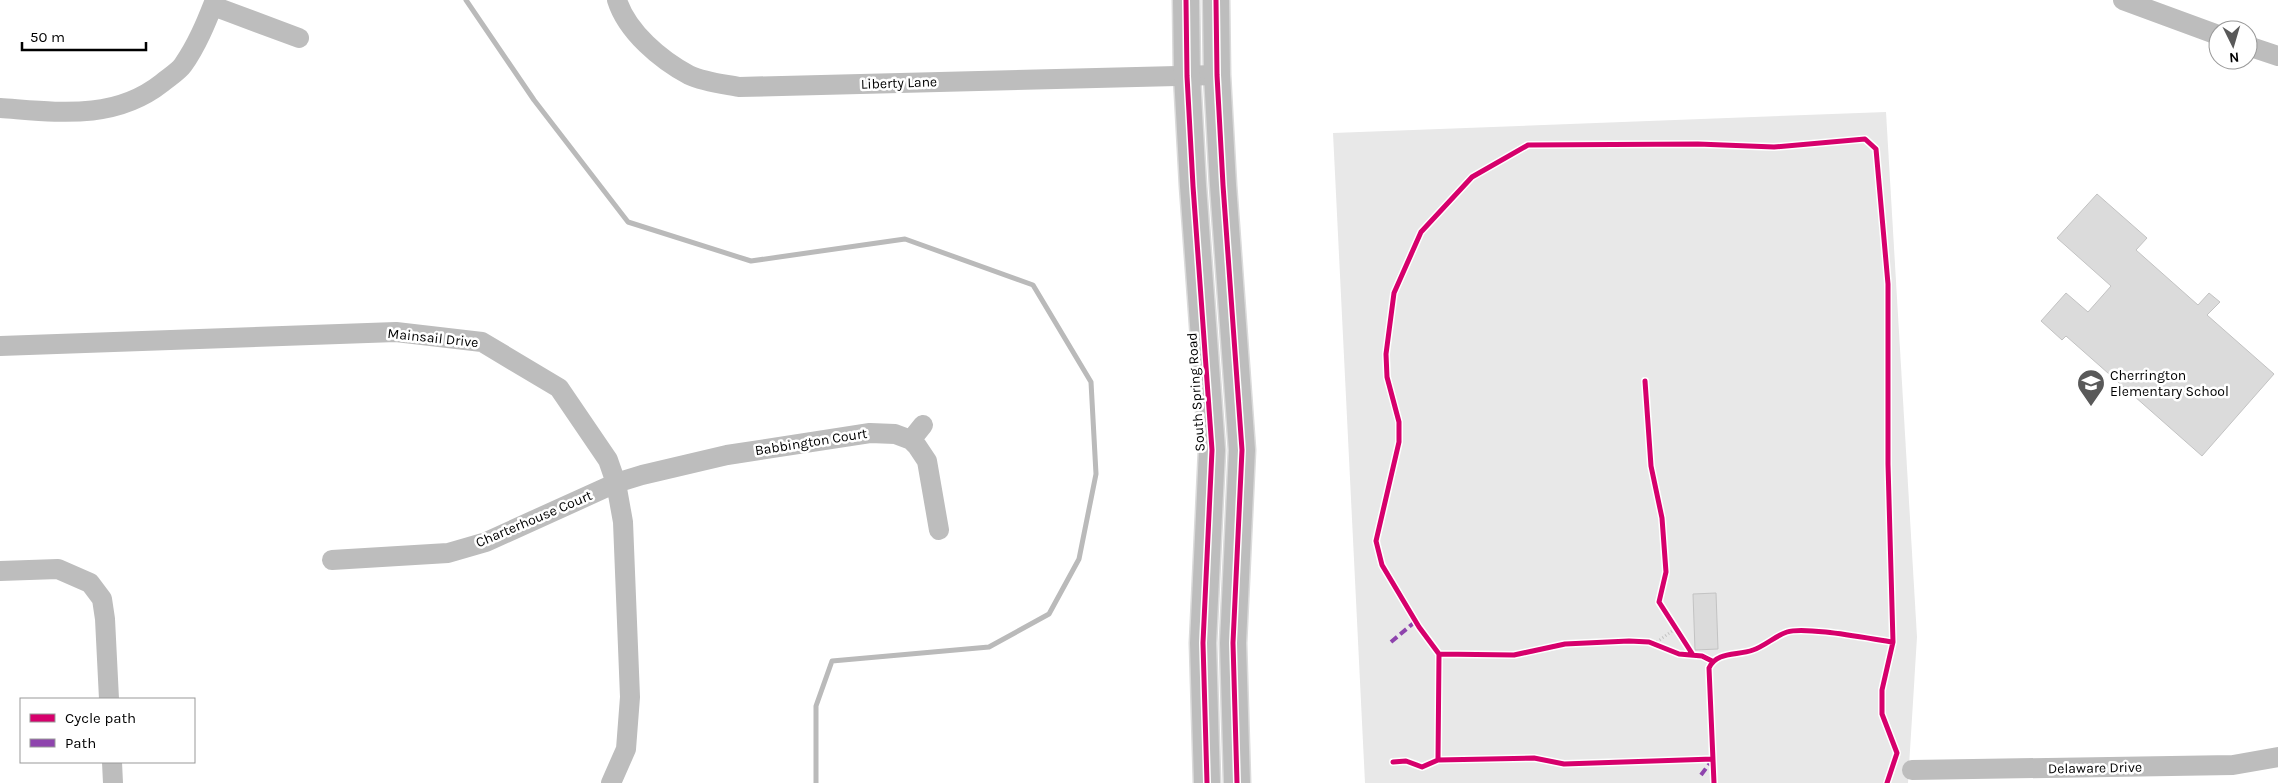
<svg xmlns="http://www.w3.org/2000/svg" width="2278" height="783" font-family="Karla,sans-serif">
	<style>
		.green { fill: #e8e8e8 }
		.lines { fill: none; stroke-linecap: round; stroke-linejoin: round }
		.stream { stroke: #bababa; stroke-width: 5 }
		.building { fill: #dbdbdb; stroke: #c3c3c3 }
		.major-casing { stroke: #dbdbdb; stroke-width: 29 }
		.path { stroke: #c2c2c2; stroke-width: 3; stroke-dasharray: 1 2.5; stroke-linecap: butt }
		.minor { stroke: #bdbdbd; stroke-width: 20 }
		.major { stroke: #bdbdbd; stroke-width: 26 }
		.quiet { stroke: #8e44ad; stroke-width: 4; stroke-dasharray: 8 4; stroke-linecap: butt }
		.cycleway-casing { stroke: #fff; stroke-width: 8 }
		.cycleway { stroke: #d6006c; stroke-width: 5 }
		.labels { text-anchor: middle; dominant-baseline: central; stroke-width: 5; stroke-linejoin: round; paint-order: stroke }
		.street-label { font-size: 14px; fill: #000; stroke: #fff }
		.poi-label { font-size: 14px; fill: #000; stroke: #fff; text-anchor: start }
	</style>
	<rect width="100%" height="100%" fill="#fff"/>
	<path class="green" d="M1886,112L1917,637L1908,783H1365L1333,133Z"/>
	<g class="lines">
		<path class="stream" d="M466,0L534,100L628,222L751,261L905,239L1033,285L1091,382L1096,474L1079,559L1049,614L989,647L832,661L816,706V783"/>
	</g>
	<path class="building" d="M2097,194L2147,238L2136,250L2198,305L2209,293L2220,302L2207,315L2274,374L2202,456L2066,336L2062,340L2041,321L2066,293L2088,312L2111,286L2057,238Z
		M1716,593L1718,649L1695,650L1693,594Z"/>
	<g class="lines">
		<g class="major-casing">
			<path id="major" d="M1186,0L1187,76L1193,186L1212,450L1203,643L1207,783
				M1216,0L1217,75L1223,185L1242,450L1233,643L1237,783"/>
		</g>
		<path class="path" d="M1654,644L1675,629"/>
		<path class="minor" d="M617,0C627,32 661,60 689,75C704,82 723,84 739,87L1217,75
			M2123,0L2218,35
			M213,6L299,38
			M2248,46L2278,56
			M0,108C57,112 114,121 162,83C169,77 178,72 183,65C197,45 206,23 215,0
			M0,346L396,332L482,342L559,388L608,460L616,483L623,522L630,697L626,749L611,783
			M911,440L923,425
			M332,560L448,553L486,542L616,483L642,475L727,455L870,433L895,434L911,440L917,446L927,461L939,530
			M0,571L58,569L90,583L102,599L105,619L109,699
			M112,762L113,783
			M1912,770L2233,765L2278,757"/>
		<use href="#major" class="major"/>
		<path class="quiet" d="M1391,642L1416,621
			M1701,775L1713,759"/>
		<g class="cycleway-casing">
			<path id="cycleway" d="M1186,0L1187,76L1193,186L1212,450L1203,643L1207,783
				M1216,0L1217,75L1223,185L1242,450L1233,643L1237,783
				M1645,381L1651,466L1662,518L1666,572L1659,602L1693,655
				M1439,654L1419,627L1382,565L1376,541L1399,442V422L1387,377L1386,354L1394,293L1421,232L1472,177L1528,145L1698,144L1774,147L1865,139L1876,149L1888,284V464L1893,642
				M1438,760L1439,654L1514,655L1565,644L1629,641L1649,642L1679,654L1702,656L1712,661
				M1393,762L1406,761L1422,767L1438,760L1534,758L1564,764L1713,759
				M1714,783L1709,668C1717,651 1737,656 1753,650C1765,646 1775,636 1787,632C1805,626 1871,639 1893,642L1882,690V714L1897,753L1887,783"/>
		</g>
		<use href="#cycleway" class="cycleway"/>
	</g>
	<defs>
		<g id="school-pin" transform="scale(1.4375)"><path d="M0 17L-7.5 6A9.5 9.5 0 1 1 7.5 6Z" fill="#595959" stroke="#fff"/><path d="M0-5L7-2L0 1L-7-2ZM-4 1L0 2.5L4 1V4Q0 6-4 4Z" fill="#fff"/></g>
	</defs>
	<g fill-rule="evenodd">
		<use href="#school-pin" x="2091" y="383"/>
	</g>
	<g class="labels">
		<g class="street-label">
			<text transform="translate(899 83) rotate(-2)">Liberty Lane</text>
			<text transform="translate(433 338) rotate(6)">Mainsail Drive</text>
			<text transform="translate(1196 392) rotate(-94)">South Spring Road</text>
			<text transform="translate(811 442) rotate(-9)">Babbington Court</text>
			<text transform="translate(534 519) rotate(-23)">Charterhouse Court</text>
			<text transform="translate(2095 768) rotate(-1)">Delaware Drive</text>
		</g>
		<g class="poi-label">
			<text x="2110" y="375">Cherrington<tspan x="2110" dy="16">Elementary School</tspan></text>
		</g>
	</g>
	<rect x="20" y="698" width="175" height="65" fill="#ffffff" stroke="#999999"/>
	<rect x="30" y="714" width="25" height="8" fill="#d6006c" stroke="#999999"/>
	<text x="65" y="723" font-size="15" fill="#000000">Cycle path</text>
	<rect x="30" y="739" width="25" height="8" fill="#8e44ad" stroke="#999999"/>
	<text x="65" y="748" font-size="15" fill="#000000">Path</text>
	<g transform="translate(2233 45) rotate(175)"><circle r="24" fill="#ffffff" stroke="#999999"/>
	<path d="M0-4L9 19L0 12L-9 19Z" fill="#595959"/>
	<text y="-8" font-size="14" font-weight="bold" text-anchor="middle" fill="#000000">N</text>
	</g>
	<path d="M22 42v8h124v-8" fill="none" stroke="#000000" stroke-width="2.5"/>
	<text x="30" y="42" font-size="15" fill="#000000" stroke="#ffffff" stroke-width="4" paint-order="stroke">50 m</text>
</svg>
